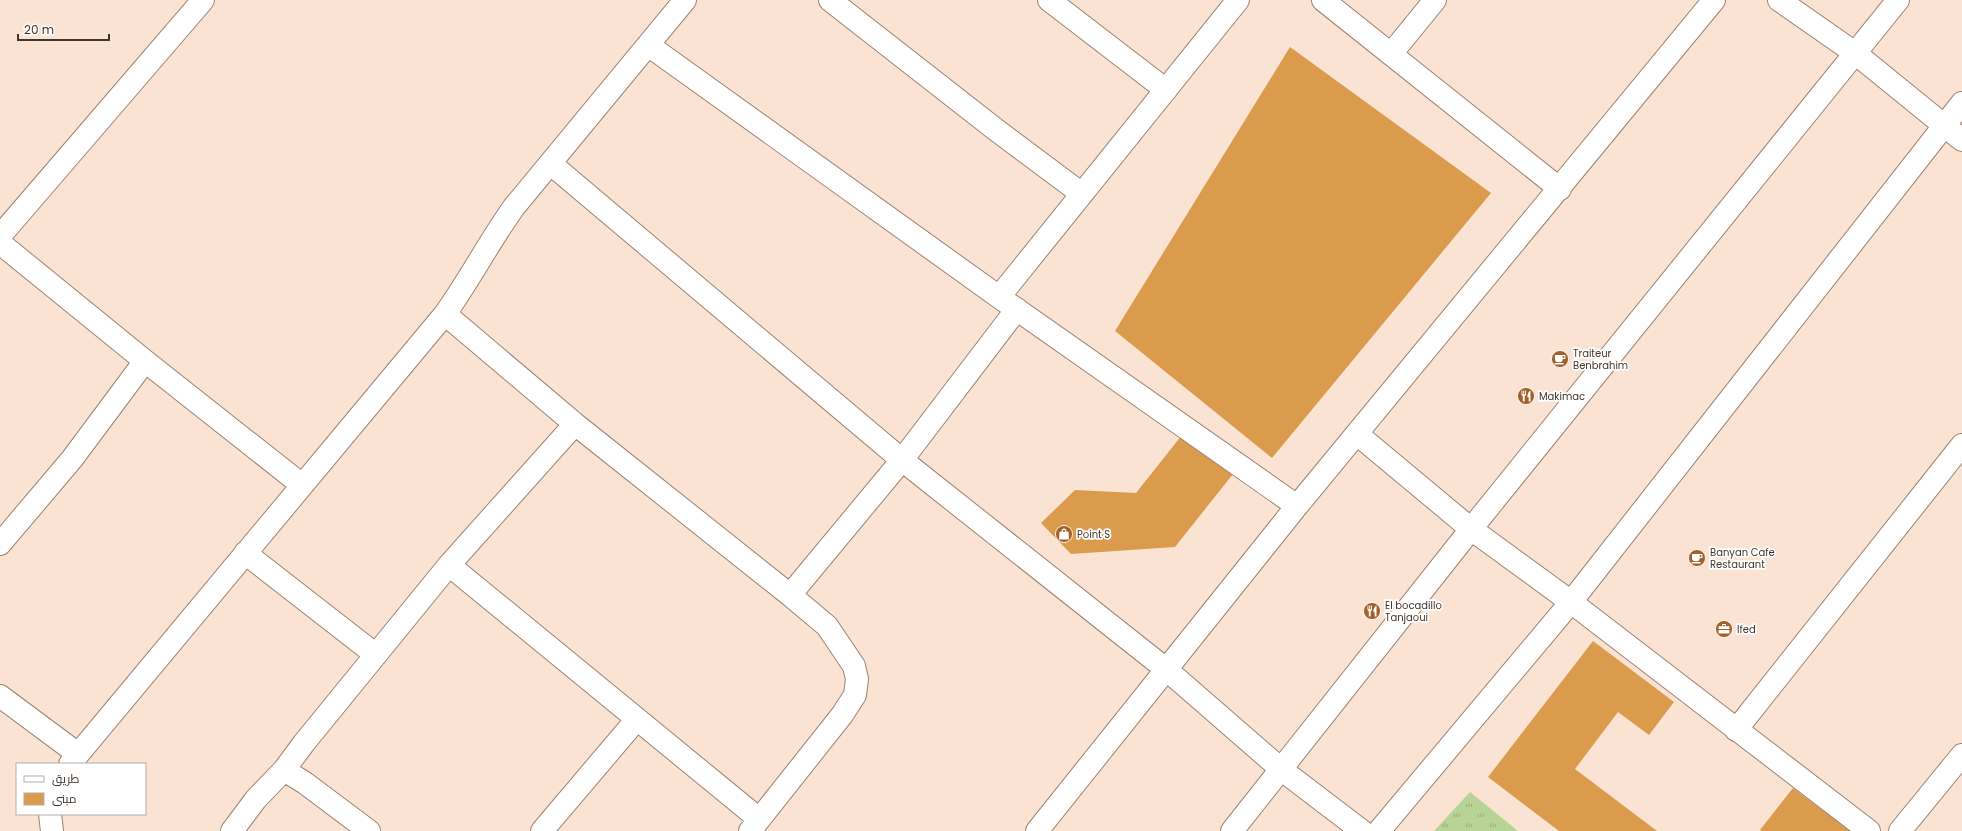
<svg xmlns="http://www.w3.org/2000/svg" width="1962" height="831" font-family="Poppins,Cairo,sans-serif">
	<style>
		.grass { fill: url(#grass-tufts) }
		.building { fill: #db9b4d }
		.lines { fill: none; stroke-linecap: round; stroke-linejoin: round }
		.minor-casing { stroke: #9d8270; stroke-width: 24 }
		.tertiary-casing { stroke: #9d8270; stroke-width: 24 }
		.minor { stroke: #fff; stroke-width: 22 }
		.tertiary { stroke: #fff; stroke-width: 22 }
		.labels { text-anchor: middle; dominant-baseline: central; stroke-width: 3.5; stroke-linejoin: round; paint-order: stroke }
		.poi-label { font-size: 10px; fill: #41352d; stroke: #fff; text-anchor: start }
	</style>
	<defs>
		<pattern id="grass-tufts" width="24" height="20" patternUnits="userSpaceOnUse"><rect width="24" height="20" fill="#b8d395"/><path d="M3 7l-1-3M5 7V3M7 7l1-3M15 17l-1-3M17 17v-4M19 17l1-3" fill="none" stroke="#97ac7a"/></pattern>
	</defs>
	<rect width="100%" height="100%" fill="#fbe3d3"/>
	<path class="grass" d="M1470,792L1518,831H1434Z"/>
	<path class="building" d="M1290,47L1491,193L1272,458L1115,331Z
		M1182,435L1233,474L1175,547L1071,554L1041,523L1075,490L1136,493Z
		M1593,641L1674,702L1649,735L1618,712L1575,769L1657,831H1559L1488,777Z
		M1793,788L1850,831H1762L1760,830Z"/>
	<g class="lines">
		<g class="minor-casing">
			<path id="minor" d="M830,0L995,129L1082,194
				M1049,0L1166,90
				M1323,0L1560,189
				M1779,0L1855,53L1962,140
				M648,45L999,297L1297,506
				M1391,54L1435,0
				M551,164L902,460L1167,670L1282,770L1362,831
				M0,236L203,0
				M0,243L145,361L302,485
				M999,297L1238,0
				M445,314L575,424L790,595L827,626L854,666L857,679L855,695L842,715L750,831
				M1357,434L1471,529L1571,602L1869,831
				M0,544L72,459L145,361
				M245,553L376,655
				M449,565L759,819
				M790,595L902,460L1017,309
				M0,696L78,754
				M1736,730L1962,445
				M70,764L445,314C470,279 489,242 514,207L685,0
				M284,770L305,783L369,831
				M50,814L52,831
				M232,831L256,799L284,770L304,743L449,565L575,424
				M542,831L637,719
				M1037,831L1297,506L1714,0
				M1900,831L1962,755"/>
		</g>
		<g class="tertiary-casing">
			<path id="tertiary" d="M1232,831L1471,529L1898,0
				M1379,831L1571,602L1962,103"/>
		</g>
		<use href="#minor" class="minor"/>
		<use href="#tertiary" class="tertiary"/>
	</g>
	<defs>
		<g id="cafe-disc" transform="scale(0.9)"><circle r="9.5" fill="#a1612a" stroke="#fff"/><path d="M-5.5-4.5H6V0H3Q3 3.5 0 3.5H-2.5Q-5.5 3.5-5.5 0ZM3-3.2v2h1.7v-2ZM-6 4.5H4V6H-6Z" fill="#fff"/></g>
		<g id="restaurant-disc" transform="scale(0.9)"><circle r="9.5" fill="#a1612a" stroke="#fff"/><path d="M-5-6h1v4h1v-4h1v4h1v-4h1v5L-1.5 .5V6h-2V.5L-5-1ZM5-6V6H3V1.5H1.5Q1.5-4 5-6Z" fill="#fff"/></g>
		<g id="shop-disc" transform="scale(0.9)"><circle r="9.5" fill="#a1612a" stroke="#fff"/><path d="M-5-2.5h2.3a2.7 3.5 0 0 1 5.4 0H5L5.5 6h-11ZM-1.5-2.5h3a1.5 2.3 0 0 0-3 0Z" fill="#fff"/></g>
		<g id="office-disc" transform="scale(0.9)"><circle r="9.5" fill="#a1612a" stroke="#fff"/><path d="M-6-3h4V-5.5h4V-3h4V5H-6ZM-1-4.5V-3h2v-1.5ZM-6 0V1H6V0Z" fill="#fff"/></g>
	</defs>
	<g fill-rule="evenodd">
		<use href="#cafe-disc" x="1560" y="359"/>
		<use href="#restaurant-disc" x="1526" y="396"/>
		<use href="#shop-disc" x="1064" y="534"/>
		<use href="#cafe-disc" x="1697" y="558"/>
		<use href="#restaurant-disc" x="1372" y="611"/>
		<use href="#office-disc" x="1724" y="629"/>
	</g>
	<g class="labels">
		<g class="poi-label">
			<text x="1573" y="353">Traiteur<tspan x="1573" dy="12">Benbrahim</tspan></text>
			<text x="1539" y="396">Makimac</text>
			<text x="1077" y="534">Point S</text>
			<text x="1710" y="552">Banyan Cafe<tspan x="1710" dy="12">Restaurant</tspan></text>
			<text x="1385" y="605">El bocadillo<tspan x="1385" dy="12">Tanjaoui</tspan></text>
			<text x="1737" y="629">Ifed</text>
		</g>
	</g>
	<rect x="16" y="763" width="130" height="52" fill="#ffffff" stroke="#b3aeab"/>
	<rect x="24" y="776" width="20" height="6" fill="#ffffff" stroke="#b3aeab"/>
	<text x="52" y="783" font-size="12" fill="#41352d">طريق</text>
	<rect x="24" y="793" width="20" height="12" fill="#db9b4d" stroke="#b3aeab"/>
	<text x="52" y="803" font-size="12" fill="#41352d">مبنى</text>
	<path d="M18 34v6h91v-6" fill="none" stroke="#41352d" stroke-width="2"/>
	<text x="24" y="34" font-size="12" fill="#41352d" stroke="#ffffff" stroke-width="3" paint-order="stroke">20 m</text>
</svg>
